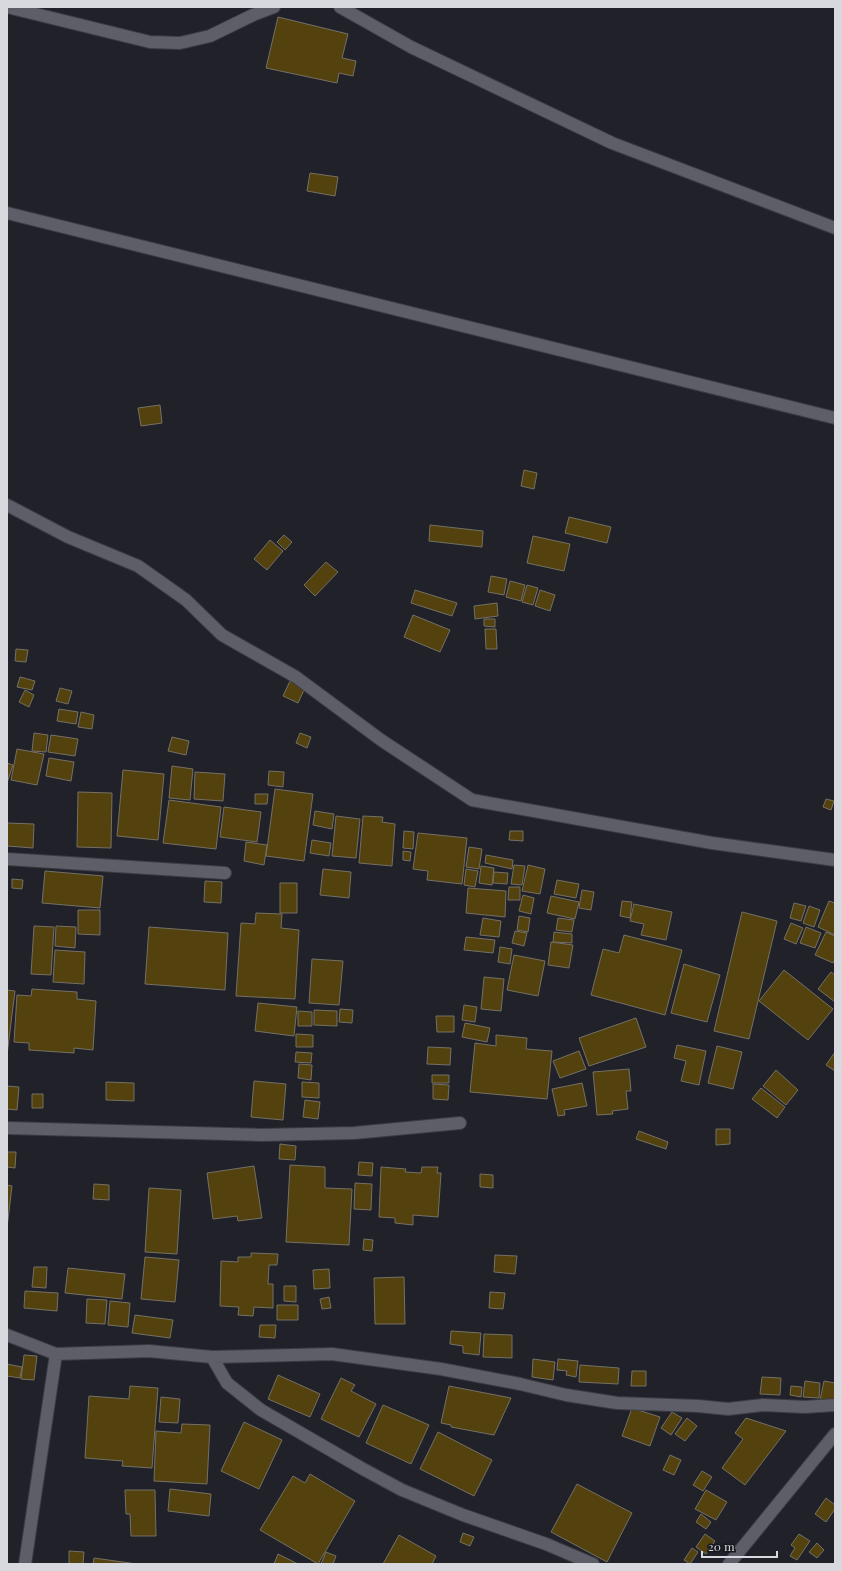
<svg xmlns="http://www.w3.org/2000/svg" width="842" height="1571" font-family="'Playfair Display',serif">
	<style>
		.building { fill: #53420e; stroke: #747065 }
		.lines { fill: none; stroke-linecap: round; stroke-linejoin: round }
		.minor-casing { stroke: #3c3c44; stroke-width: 14 }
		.minor { stroke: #5d5e68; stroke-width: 12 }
	</style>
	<rect width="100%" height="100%" fill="#21212a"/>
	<path class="building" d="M278,17L348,34L342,58L356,61L353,76L339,73L337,83L266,68Z
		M310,173L338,177L335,196L307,191Z
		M160,405L162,423L141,426L138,408Z
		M524,470L537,473L534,489L521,486Z
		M569,517L611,527L607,543L565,533Z
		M430,525L483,531L482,547L429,541Z
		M284,535L292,542L285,550L277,542Z
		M533,536L570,544L564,571L527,563Z
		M270,540L283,551L267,570L254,559Z
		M326,562L338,572L315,596L304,585Z
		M491,576L507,579L504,595L488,592Z
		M510,581L525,585L521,601L506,597Z
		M527,585L538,588L533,605L522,602Z
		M415,590L457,603L452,616L411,603Z
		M540,590L555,595L550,611L535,606Z
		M497,603L498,616L475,619L474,606Z
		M413,615L450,630L440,652L404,637Z
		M484,619H495V627L484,626Z
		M485,629H496L497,649H486Z
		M16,649L28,650L26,662L15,661Z
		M20,677L35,681L32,690L17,687Z
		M290,681L305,688L298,703L283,696Z
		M60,688L72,691L68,704L56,701Z
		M25,690L34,695L29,707L19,702Z
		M59,709L78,712L76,724L57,721Z
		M81,712L94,715L92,729L78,727Z
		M34,733L48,735L46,752L32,751Z
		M300,733L311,737L307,748L296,743Z
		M51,735L78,739L75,756L48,752Z
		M172,737L189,741L186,755L168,751Z
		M17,749L44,754L37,785L11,780Z
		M49,758L74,762L71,781L46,776Z
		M7,763L13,765L7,783Z
		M172,766L193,769L190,800L169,798Z
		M123,770L164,774L158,840L117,836Z
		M269,771L284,772L283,787L268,785Z
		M195,772L225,774L223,801L194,799Z
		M275,789L313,794L304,861L266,856Z
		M78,792L112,793L111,848L77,847Z
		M255,794H268L267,804H255Z
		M826,799L834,801L831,810L823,807Z
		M169,800L221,807L216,849L163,843Z
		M224,807L261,812L257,842L220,837Z
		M315,811L334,814L332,829L313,825Z
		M336,816L360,819L356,858L332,856Z
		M363,816L383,817L382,822L395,824L392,866L359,863Z
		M7,823L34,824L33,848L7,846Z
		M404,831L414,832L413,849L403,848Z
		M510,831H523V841L509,840Z
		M418,833L467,838L462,884L427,880L428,871L413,869Z
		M312,840L331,843L329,856L310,853Z
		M246,842L267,845L264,865L244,861Z
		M469,847L482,849L479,869L466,867Z
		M403,851L411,852L410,861L403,860Z
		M486,855L513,860L512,869L485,863Z
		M514,865L525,866L522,885L511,884Z
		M528,865L545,869L540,894L522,891Z
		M481,866L494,868L492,885L479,883Z
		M323,869L351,872L349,898L320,895Z
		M466,869L478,871L475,887L464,885Z
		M45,871L103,876L100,908L42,903Z
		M494,872L508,873L507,884L493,883Z
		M12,879L23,880L22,889L12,888Z
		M557,880L579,884L576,898L554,894Z
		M205,881L222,882L221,903L204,902Z
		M280,883H297V913H280Z
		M509,887H520V900H508Z
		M468,888L506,891L505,917L466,913Z
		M582,890L594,892L591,910L579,908Z
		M523,895L534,898L531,914L519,911Z
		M551,896L579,902L575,919L547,913Z
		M622,901L632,902L630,918L620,916Z
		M829,901L835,903V935L818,927Z
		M794,903L806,906L801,921L790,918Z
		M634,904L672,912L666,940L641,935L644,924L630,921Z
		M809,906L820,910L814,927L803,923Z
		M78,910H100V935L78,934Z
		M742,912L777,921L749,1039L714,1031Z
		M256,913L282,914L281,928L299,930L295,999L236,996L241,923L255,924Z
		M519,916L530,918L528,932L517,930Z
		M483,918L501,921L499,937L480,935Z
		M558,918L574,920L572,932L556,930Z
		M791,923L803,928L796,944L784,939Z
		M34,926L54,927L51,975L31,974Z
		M56,926L76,927L75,948L55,946Z
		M149,927L228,933L225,990L145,984Z
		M806,927L821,933L815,948L800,943Z
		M515,931L527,933L524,946L512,943Z
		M554,932L572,934V943L553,942Z
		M826,932L835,936V959L833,963L815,955Z
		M624,935L682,950L665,1015L591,995L603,949L619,953Z
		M466,937L495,940L493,953L464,950Z
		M551,942L573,945L569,968L548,965Z
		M500,947L512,949L510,964L498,962Z
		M55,950L85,952L84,984L53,982Z
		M514,955L545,961L538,996L507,990Z
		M312,959L343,961L339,1005L309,1003Z
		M684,964L720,975L707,1022L671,1013Z
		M784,970L833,1009L808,1040L759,1001Z
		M831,972L835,975V1002L818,989Z
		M484,977L504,979L501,1011L481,1009Z
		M32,989L77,992V999L96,1001L93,1050L74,1048V1053L29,1050V1043L14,1042L17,995L31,996Z
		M7,990L15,991L7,1055Z
		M258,1003L297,1007L294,1036L255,1031Z
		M464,1005L477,1007L475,1022L462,1020Z
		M340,1009L353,1010L352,1023L339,1022Z
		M314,1010L337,1011V1026L314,1025Z
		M298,1011L312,1012V1026H298Z
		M436,1016H454V1032H437Z
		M636,1018L646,1047L589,1066L579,1038Z
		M465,1023L490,1028L487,1042L462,1037Z
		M296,1034L313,1035V1047H296Z
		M496,1035L527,1038L526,1049L552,1051L547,1099L470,1092L475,1043L496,1046Z
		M677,1045L706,1051L699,1085L681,1081L686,1061L674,1058Z
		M717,1046L742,1052L733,1089L708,1083Z
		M428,1047L451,1048L450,1065L427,1064Z
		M579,1051L586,1069L560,1078L553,1061Z
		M296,1052L312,1053L311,1063L295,1062Z
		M835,1052V1071L826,1065Z
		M299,1064L312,1065L311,1080L298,1078Z
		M629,1069L631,1091H626L628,1109L612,1111L613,1114L597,1115L593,1072Z
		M776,1070L798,1090L786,1105L763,1086Z
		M432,1075H449V1083H432Z
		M254,1081L286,1084L283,1120L251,1117Z
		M106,1082L134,1083V1101L106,1100Z
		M302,1082L319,1083V1098L302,1097Z
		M582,1083L587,1106L564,1110L565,1115L558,1116L552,1089Z
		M433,1084L449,1085L448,1100L433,1099Z
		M7,1086L19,1087L17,1110L7,1109Z
		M761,1088L785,1107L777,1118L752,1099Z
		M32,1094H43V1108H32Z
		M305,1100L320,1102L318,1119L303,1117Z
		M716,1129H730V1144L716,1145Z
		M639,1131L668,1142L666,1149L636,1139Z
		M280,1144L296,1146L295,1160L279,1159Z
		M7,1152H16L15,1168L7,1167Z
		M359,1162L373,1163L372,1176L358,1175Z
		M290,1165L325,1167V1188L352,1189L349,1245L286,1242Z
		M254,1166L262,1218L238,1221L237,1216L213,1219L207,1173Z
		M381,1167L406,1169L405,1172L421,1173L422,1167H438L437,1173H441L438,1217L413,1215V1225L395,1223V1218L379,1217Z
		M480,1174L493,1175V1188L480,1187Z
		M355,1183L372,1184L371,1210L354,1209Z
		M94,1184L109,1185V1200L93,1199Z
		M7,1185L12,1186L7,1228Z
		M149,1188L181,1190L177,1254L145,1252Z
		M364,1239L373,1240L372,1251L363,1250Z
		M251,1253L278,1254L277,1265H269L268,1284H273V1308L254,1307L253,1316L238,1315L239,1307L220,1306L221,1261L238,1262V1257H251Z
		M495,1255L517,1256L515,1274L494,1272Z
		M145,1257L179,1260L175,1302L141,1299Z
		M34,1267H47L46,1288L32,1287Z
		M68,1268L125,1274L122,1299L65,1293Z
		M329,1269L330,1288L314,1289L313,1270Z
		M404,1277L405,1324H375L374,1278Z
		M284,1286H296V1302L284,1301Z
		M25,1291L58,1293L57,1311L24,1308Z
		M490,1292L505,1293L503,1309L489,1308Z
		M329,1297L331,1308L322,1309L320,1299Z
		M87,1299L107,1300L105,1324L86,1323Z
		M110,1301L130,1303L128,1327L108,1325Z
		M277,1305H298V1320H277Z
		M135,1315L173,1320L170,1338L132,1333Z
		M260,1325H276L275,1338L259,1337Z
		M451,1331L481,1333L479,1355L463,1353V1346L450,1344Z
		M484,1334L512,1335V1358L483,1357Z
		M24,1355L37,1356L34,1380L21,1379Z
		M533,1359L555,1362L553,1380L532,1377Z
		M558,1359L578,1361L576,1377L566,1375L567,1371L557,1370Z
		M7,1364L22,1367L20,1378L7,1376Z
		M580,1365L619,1368L618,1384L579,1382Z
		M632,1371H646V1386H631Z
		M278,1375L320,1394L310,1417L268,1399Z
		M762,1377L781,1378L780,1395L760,1394Z
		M341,1378L355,1385L351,1391L376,1404L359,1437L321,1419Z
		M805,1381L820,1383L819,1398L803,1397Z
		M824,1381L835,1383V1400H820Z
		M130,1386L158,1388L152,1468L122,1466L123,1461L85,1458L89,1396L129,1399Z
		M449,1386L511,1398L494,1435L451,1427V1425L441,1423Z
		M791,1386L802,1387L801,1397L790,1395Z
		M161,1397L180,1399L178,1423L159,1422Z
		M383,1405L429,1425L411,1464L366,1443Z
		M632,1408L660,1417L650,1446L622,1436Z
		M672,1412L682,1418L671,1435L661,1428Z
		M687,1418L697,1426L685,1441L675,1434Z
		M746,1418L786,1431L745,1485L722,1468L743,1439L735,1433Z
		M244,1422L282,1440L259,1489L221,1471Z
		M182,1424L210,1425L207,1484L154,1481L156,1431L181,1433Z
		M438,1432L492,1460L474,1496L420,1469Z
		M670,1455L681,1460L674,1475L663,1470Z
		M702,1471L712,1477L703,1491L693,1485Z
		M310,1474L355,1501L318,1564L260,1530L293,1476L305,1483Z
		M577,1484L632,1513L607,1562L551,1532Z
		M170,1489L211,1494L209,1516L168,1511Z
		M125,1490H155L156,1536H131L130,1514H126Z
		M706,1490L727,1502L716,1520L695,1509Z
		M826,1498L835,1505V1509L826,1522L815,1514Z
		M701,1514L711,1522L706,1529L696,1522Z
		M463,1533L474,1537L470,1546L460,1542Z
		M705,1534L715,1541L706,1554L696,1547Z
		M799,1534L810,1541L797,1560L790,1556L795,1548L791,1545Z
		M399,1535L436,1556L432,1564H383Z
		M817,1543L824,1550L817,1558L809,1552Z
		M692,1548L698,1552L690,1564L684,1560Z
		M69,1551L84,1552L83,1564H69Z
		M326,1552L336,1556L333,1564H321Z
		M278,1554L298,1564H274Z
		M94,1558L137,1564H93Z"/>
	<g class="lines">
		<g class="minor-casing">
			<path id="minor" d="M7,7L150,42L180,43L210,36L253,15L274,7
				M340,7L411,47L612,143L835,228
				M7,213L835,418
				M7,505L68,537L138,566L186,600L222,635L296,677L381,740L472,800L712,843L835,860
				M7,859L225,873
				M7,1128L261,1135L354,1133L460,1123
				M7,1335L56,1354L149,1351L212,1357L332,1354L441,1369L520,1384L566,1395L617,1403L698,1406L728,1409L763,1405L805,1407L835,1405
				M212,1357L227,1383L261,1410L363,1469L402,1490L463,1515L546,1544L593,1564
				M25,1564L56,1354
				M729,1564L835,1434"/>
		</g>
		<use href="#minor" class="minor"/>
	</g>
	<rect width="842" height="1571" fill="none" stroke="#d8d9df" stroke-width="16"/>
	<path d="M702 1551v6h75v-6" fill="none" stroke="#d8d9df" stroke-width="2"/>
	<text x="708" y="1551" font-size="12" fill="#d8d9df" stroke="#181820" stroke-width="3" paint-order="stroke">20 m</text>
</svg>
